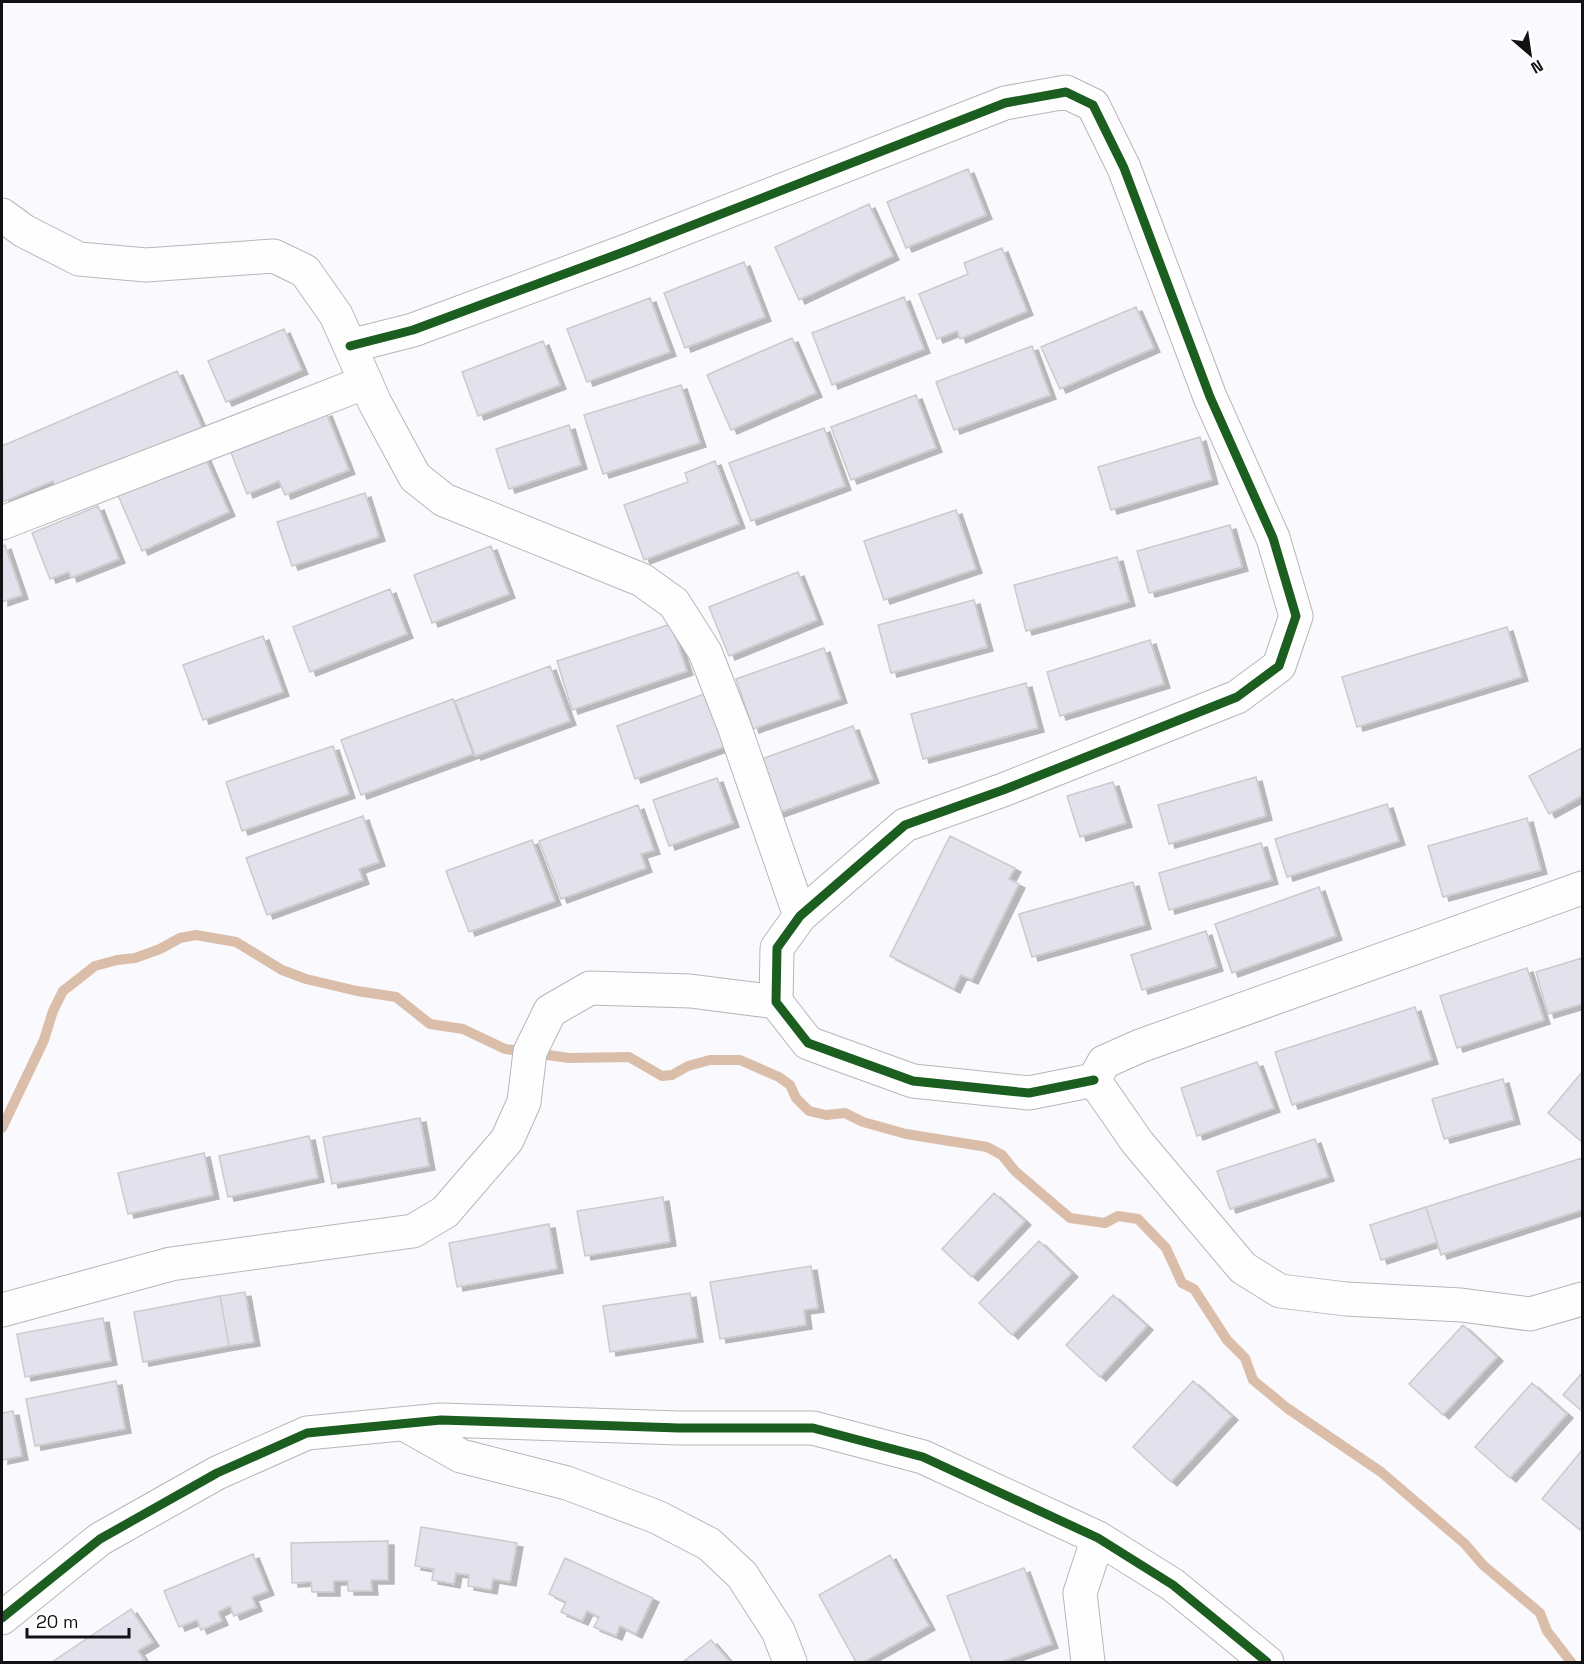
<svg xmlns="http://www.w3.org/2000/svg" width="1584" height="1664" font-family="'Space Grotesk',sans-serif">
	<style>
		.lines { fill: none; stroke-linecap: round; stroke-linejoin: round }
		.stream { stroke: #dabea9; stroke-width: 10 }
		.building { fill: #e3e1eb; stroke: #cbcbce; stroke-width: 1.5; filter: url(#shadow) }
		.minor-casing { stroke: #b7b6b9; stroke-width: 35 }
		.minor { stroke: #fefeff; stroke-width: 33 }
		.cycleway-casing { stroke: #fff; stroke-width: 13 }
		.cycleway { stroke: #1b5e20; stroke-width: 9 }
	</style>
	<defs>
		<filter id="shadow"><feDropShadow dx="6" dy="4" stdDeviation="0" flood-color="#0004"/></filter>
	</defs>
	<rect width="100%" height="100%" fill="#faf9fd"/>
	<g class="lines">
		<path class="stream" d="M2,1128L44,1040L53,1011L63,991L95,966L117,960L135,958L160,949L180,938L196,935L236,942L282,970L306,979L357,991L396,997L430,1024L463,1029L505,1049L569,1058L629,1057L662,1076L672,1075L688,1066L710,1060H740L779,1077L790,1085L796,1098L809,1111L826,1115L845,1113L863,1122L906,1134L987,1147L1002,1155L1015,1171L1070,1218L1105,1223L1118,1216L1138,1219L1166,1248L1182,1283L1194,1289L1227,1340L1245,1358L1253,1380L1287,1408L1381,1472L1465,1544L1483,1565L1540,1613L1547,1631L1571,1662"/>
	</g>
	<path class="building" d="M968,169L986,215L906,248L887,202Z
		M869,204L893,256L799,300L775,247Z
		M1002,248L1027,311L960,339L957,331L937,339L919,294L968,274L964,263Z
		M744,262L765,317L685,348L664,293Z
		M904,297L924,349L832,385L812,333Z
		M650,298L670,352L587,382L567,329Z
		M1136,307L1154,348L1060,389L1041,347Z
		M284,329L302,370L226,402L208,361Z
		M792,338L816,393L731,430L707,375Z
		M543,341L560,385L478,416L462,372Z
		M1032,346L1050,395L954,430L936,382Z
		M177,371L202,428L57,490L53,481L3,502L2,446Z
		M681,385L700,443L603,474L584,415Z
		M916,395L936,448L851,480L831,427Z
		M326,412L349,470L285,495L279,481L247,494L230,450Z
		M569,425L581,465L509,489L496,449Z
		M824,428L845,486L751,521L729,463Z
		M1200,437L1212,480L1111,510L1098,467Z
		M204,455L229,512L142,551L117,493Z
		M715,461L739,524L644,560L624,505L688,482L685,473Z
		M365,493L379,537L292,566L277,522Z
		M98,506L119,559L71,578L69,572L50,579L32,533Z
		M956,510L976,569L884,600L864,541Z
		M1230,525L1242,567L1149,593L1137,551Z
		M5,545L22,595L2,602V547Z
		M491,546L509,594L432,623L414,575Z
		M1117,557L1129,602L1026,631L1014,585Z
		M798,572L817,620L729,656L709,607Z
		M390,589L407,634L310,672L293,627Z
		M974,600L987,647L891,673L878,625Z
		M671,624L687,671L572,710L557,661Z
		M1507,627L1522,677L1357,727L1342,677Z
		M263,636L283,692L203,720L183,665Z
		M1150,640L1164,684L1060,716L1047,672Z
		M824,648L841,699L753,729L736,679Z
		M550,666L570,721L475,756L455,701Z
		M1026,683L1038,728L923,759L911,714Z
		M707,693L726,746L635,779L617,726Z
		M453,699L473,754L361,795L341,740Z
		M853,726L873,779L778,813L759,760Z
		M333,746L349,794L242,831L226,782Z
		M1582,748V796L1549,814L1529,776Z
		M1256,777L1266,816L1169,844L1158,805Z
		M717,778L733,823L669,846L653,800Z
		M1113,782L1126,823L1080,837L1067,796Z
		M1387,804L1399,841L1287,877L1275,839Z
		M638,805L654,850L641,854L646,868L561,899L539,841Z
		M363,816L379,862L359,869L363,880L267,915L246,858Z
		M1527,818L1541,870L1443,897L1428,846Z
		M950,836L1015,868L1009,879L1019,884L972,980L961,975L954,989L890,956Z
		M532,840L555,901L469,932L446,871Z
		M1261,843L1272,880L1169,910L1159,873Z
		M1133,882L1145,925L1032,957L1019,914Z
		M1319,887L1336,936L1232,973L1215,924Z
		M1206,931L1217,967L1142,990L1131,955Z
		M1582,958V1004L1548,1014L1536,972Z
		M1527,968L1544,1020L1457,1048L1440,996Z
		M1415,1007L1432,1060L1292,1105L1275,1052Z
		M1257,1062L1274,1108L1197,1136L1181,1088Z
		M1582,1072V1142L1548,1113Z
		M1503,1079L1514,1120L1444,1139L1432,1099Z
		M420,1118L429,1166L332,1184L323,1137Z
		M309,1136L318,1178L228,1197L219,1156Z
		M1315,1139L1328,1177L1230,1209L1217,1171Z
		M204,1153L213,1195L128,1214L118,1173Z
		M1582,1158V1210L1441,1255L1426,1207Z
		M994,1193L1025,1221L972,1277L942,1249Z
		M663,1197L670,1242L585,1256L577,1211Z
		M1426,1207L1437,1242L1381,1260L1370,1225Z
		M549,1224L557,1269L457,1287L449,1243Z
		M1039,1241L1072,1273L1012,1335L979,1303Z
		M811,1266L818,1308L804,1310L806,1325L720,1339L710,1282Z
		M245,1292L254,1342L229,1346L220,1296Z
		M690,1293L697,1338L610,1352L603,1306Z
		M1113,1295L1147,1326L1100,1377L1066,1345Z
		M220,1296L229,1346L143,1362L134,1312Z
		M103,1318L111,1361L25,1377L17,1334Z
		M1463,1325L1497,1357L1443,1415L1409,1384Z
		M1582,1373V1411L1563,1395Z
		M116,1381L125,1429L35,1446L26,1399Z
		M1193,1381L1232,1416L1171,1482L1133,1447Z
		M1532,1383L1567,1414L1510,1478L1475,1447Z
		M13,1411L22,1456L2,1460V1413Z
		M1582,1450V1527L1580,1530L1542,1499Z
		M421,1527L517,1543L510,1582L493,1579L491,1590L468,1586L469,1575L456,1573L454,1584L432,1580L434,1569L415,1566Z
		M388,1541V1580H371L372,1591H348V1581H334V1592H312L311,1582L292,1583L291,1543Z
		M253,1554L268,1591L252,1597L256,1607L234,1616L230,1606L218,1612L222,1621L201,1630L197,1620L179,1627L164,1591Z
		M890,1555L929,1626L864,1662H856L819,1595Z
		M565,1558L653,1598L636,1634L620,1626L616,1636L594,1627L599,1617L587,1611L582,1621L561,1612L566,1602L549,1594Z
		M1024,1568L1052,1644L1001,1662H972L947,1596Z
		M131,1609L153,1642L138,1651L144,1660L140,1662H52Z
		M711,1640L730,1662H683Z"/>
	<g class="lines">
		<g class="minor-casing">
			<path id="minor" d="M2,215L24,231L79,259L146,265L274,256L305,271L336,315L375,403L415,477L444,500L642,580L674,603L705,652L734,726L800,916
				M350,346L413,330L629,250L1005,103L1066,92L1093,105L1124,168L1210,397L1273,538L1296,616L1279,666L1237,697L1003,790L905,825L800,916L777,948L776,1002L808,1043L913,1081L1029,1093L1094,1080
				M2,523L366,382
				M1582,888L1140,1046L1104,1062L1094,1080L1137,1142L1243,1268L1280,1291L1346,1299L1461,1305L1530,1314L1582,1299
				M2,1310L171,1264L413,1231L445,1212L507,1140L524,1102L530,1052L550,1011L590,988L690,991L776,1002
				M404,1424L461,1456L567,1483L657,1517L709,1544L742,1575L778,1631L790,1662
				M2,1618L100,1539L217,1473L307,1433L441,1420L679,1428H813L923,1457L1098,1538L1173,1585L1267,1662
				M1088,1662L1080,1593L1098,1538"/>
		</g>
		<use href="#minor" class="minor"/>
		<g class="cycleway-casing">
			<path id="cycleway" d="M350,346L413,330L629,250L1005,103L1066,92L1093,105L1124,168L1210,397L1273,538L1296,616L1279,666L1237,697L1003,790L905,825L800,916L777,948L776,1002L808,1043L913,1081L1029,1093L1094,1080
				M2,1618L100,1539L217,1473L307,1433L441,1420L679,1428H813L923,1457L1098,1538L1173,1585L1267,1662"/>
		</g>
		<use href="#cycleway" class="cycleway"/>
	</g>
	<rect width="1584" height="1664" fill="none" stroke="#121214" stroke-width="6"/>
	<g transform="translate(1530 54) rotate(151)" stroke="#ffffff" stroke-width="4.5" paint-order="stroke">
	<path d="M0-4.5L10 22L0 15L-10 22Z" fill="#121214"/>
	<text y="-9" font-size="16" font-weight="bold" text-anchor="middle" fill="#121214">N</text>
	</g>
	<path d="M27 1628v9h102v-9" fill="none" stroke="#121214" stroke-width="3"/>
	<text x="36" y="1628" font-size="18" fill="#121214" stroke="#ffffff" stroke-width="4.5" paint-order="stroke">20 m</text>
</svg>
